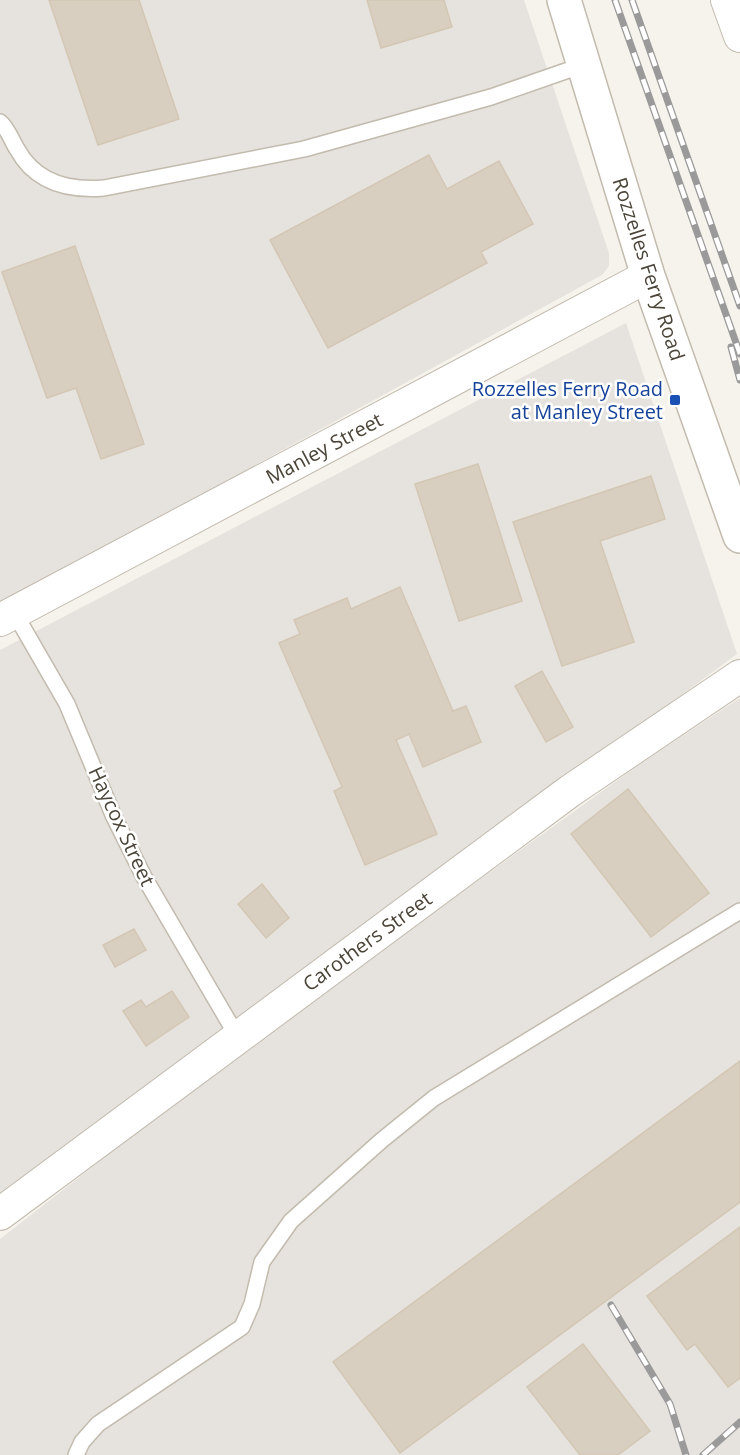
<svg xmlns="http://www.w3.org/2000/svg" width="740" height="1455" font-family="'Open Sans',sans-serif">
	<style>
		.industrial { fill: #e6e2dd }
		.building { fill: #d8cfc1; stroke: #d3c7b4; stroke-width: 1.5 }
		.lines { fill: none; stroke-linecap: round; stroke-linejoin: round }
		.service-casing { stroke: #c2bbae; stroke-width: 18 }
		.minor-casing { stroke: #c2bbae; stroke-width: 34 }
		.tertiary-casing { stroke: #c2bbae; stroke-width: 36 }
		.service { stroke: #fff; stroke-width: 15 }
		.minor { stroke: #fff; stroke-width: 32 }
		.tertiary { stroke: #fff; stroke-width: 33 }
		.rail-casing { stroke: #9a9a9a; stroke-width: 7 }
		.rail { stroke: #fff; stroke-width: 4.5; stroke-dasharray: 14; stroke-linecap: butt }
		.transit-dot { fill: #1a4fb4; stroke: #fff; stroke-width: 2 }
		.labels { text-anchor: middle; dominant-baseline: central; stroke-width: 5; stroke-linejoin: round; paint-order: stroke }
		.street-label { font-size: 20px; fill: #4b4439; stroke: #fff }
		.transit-label { font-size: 20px; fill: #164399; stroke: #fff; text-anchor: end }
	</style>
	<rect width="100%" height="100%" fill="#f6f3ec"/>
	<path class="industrial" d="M0,0H524L609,253V266L602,275L0,605Z
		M626,323L737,654L0,1199V650Z
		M740,698V1455H0V1239L243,1050L640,764Z"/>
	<path class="building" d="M49,0H139L179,119L98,145Z
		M367,0H444L452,27L381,48Z
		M429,155L447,189L499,161L533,224L481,252L487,263L328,348L270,240Z
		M75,246L144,444L101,459L76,388L47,398L2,272Z
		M478,464L522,601L459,621L415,484Z
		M651,476L665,519L600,541L634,642L562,666L513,522Z
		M400,587L453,711L466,706L481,742L423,767L409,734L396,740L437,834L365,865L334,791L342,787L279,643L300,634L294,620L347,598L351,609Z
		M542,671L573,727L546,742L515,686Z
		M628,789L709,893L651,937L571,834Z
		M262,884L289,918L266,938L238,904Z
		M134,929L146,950L115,967L103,945Z
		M172,991L189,1017L146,1046L123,1011L141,1000L146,1007Z
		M740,1061V1202L400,1453L333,1362Z
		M740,1227V1378L728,1387L695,1344L687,1350L647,1296Z
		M583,1344L650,1431L618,1455H580L527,1387Z"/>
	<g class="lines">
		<g class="service-casing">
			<path id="service" d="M0,122C7,127 12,141 17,149C35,182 68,191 104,188L304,149L491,97L586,64
				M14,612L67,704L114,817L144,877L237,1036
				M76,1455L82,1442L98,1424L242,1327L252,1304L262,1262L291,1221L382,1140L434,1098L740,911"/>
		</g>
		<g class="minor-casing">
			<path id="minor" d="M727,0L740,36
				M0,620L648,276
				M0,1214L570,791L740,676"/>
		</g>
		<g class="tertiary-casing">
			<path id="tertiary" d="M564,0L648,276L740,536"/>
		</g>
		<use href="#service" class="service"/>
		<use href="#minor" class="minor"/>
		<use href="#tertiary" class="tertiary"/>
		<g class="rail-casing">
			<path id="rail" d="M615,0L740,354
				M632,0L740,306
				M731,347L740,380
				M611,1305L670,1404L686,1455
				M703,1455L740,1422"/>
		</g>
		<use href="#rail" class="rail"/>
	</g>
	<rect class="transit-dot" x="669" y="394" width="12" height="12" rx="3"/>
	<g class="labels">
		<g class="street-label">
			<text transform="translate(649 269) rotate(72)">Rozzelles Ferry Road</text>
			<text transform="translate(324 448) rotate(-28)">Manley Street</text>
			<text transform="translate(122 826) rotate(65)">Haycox Street</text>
			<text transform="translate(367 941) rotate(-36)">Carothers Street</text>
		</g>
		<g class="transit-label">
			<text x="663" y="388">Rozzelles Ferry Road<tspan x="663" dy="23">at Manley Street</tspan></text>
		</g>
	</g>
</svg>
